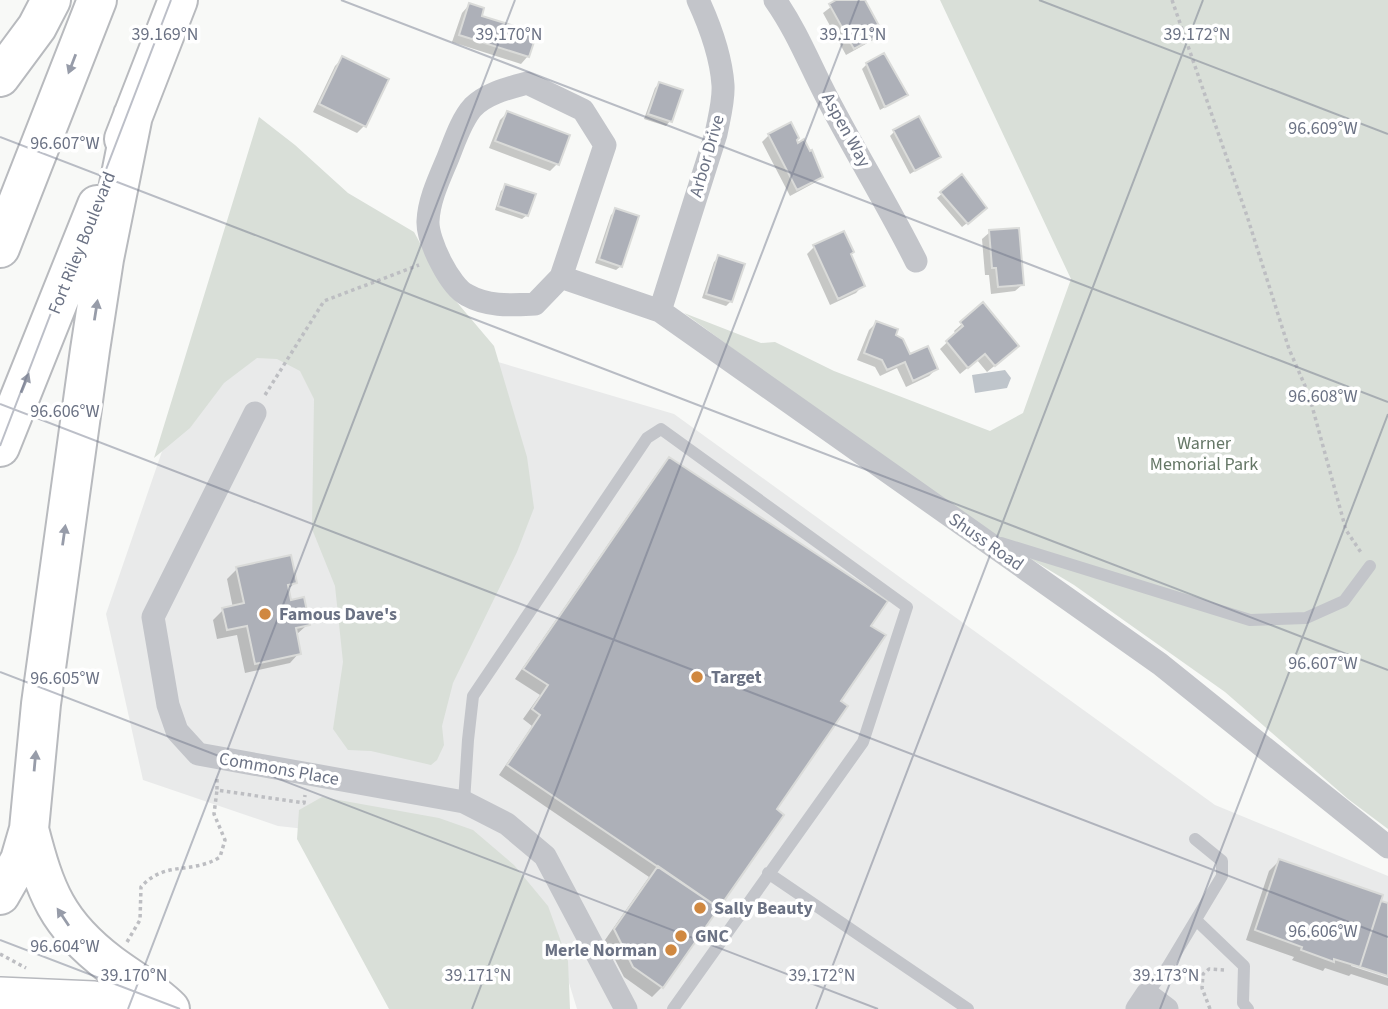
<svg xmlns="http://www.w3.org/2000/svg" width="1388" height="1009" font-family="'Source Sans 3',sans-serif">
	<style>
		.built { fill: #e9eaea }
		.green { fill: #d9dfd8 }
		.water { fill: #bfc5cb }
		.shadow { fill: #0003 }
		.building { fill: #adb0b8; stroke: #dadbd9; stroke-width: 2 }
		.lines { fill: none; stroke-linecap: round; stroke-linejoin: round }
		.primary-casing { stroke: #b7b9be; stroke-width: 40 }
		.highway-casing { stroke: #b8babe; stroke-width: 42 }
		.path { stroke: #bdbec2; stroke-width: 3.5; stroke-dasharray: 3.5 3.5; stroke-linecap: butt }
		.lane { stroke: #c3c5ca; stroke-width: 12 }
		.street { stroke: #c3c5ca; stroke-width: 23 }
		.primary { stroke: #fff; stroke-width: 37 }
		.highway { stroke: #fff; stroke-width: 38 }
		.oneway { fill: #979ca9 }
		.ticks { fill: none; stroke: #6b7284; stroke-width: 2; stroke-opacity: 0.45 }
		.poi-dot { fill: #d08840; stroke: #fff; stroke-width: 2.5 }
		.labels { text-anchor: middle; dominant-baseline: central; stroke-width: 7; stroke-linejoin: round; paint-order: stroke }
		.street-label { font-size: 18px; fill: #6b7284; stroke: #fff }
		.park-label { font-size: 18px; fill: #657766; stroke: #fff }
		.poi-label { font-size: 18px; font-weight: bold; fill: #6b7284; stroke: #fff; text-anchor: start }
		.ticks-label { font-size: 18px; text-anchor: middle; fill: #6b7284; stroke: #fff; stroke-width: 7; stroke-linejoin: round; paint-order: stroke }
	</style>
	<rect width="100%" height="100%" fill="#f8f9f7"/>
	<path class="built" d="M221,280L674,414L1215,805L1388,876V1009H577L550,921L451,845L278,826L143,780L106,614Z"/>
	<path class="green" d="M940,0H1388V829L1348,799L1225,692L1074,585L971,523L684,313L761,343L775,342L834,371L990,431L1023,413L1071,279Z
		M259,117L295,145L348,193L414,232L444,287L494,346L527,457L534,508L517,552L453,683L442,726L444,745L437,760L431,765L371,751L348,750L333,729L343,662L335,586L312,529L314,399L300,371L277,359L257,358L224,383L190,428L154,458Z
		M322,797L439,818L473,830L514,865L548,906L568,961L570,1009H389L297,839L299,810Z"/>
	<path class="water" d="M1005,370L1011,378L1007,388L975,393L972,375Z"/>
	<path class="shadow" d="M840,0H863L881,33L873,40L846,55L823,13Z
		M469,5L480,17L528,56L521,64L452,42L462,13Z
		M343,58L364,126L357,133L313,112L335,66Z
		M867,64L906,95L880,110L862,69Z
		M659,84L670,121L666,126L644,119L655,88Z
		M507,113L557,164L550,171L489,148L500,120Z
		M894,132L939,156L910,174L890,136Z
		M769,135L795,140L821,176L814,183L790,196L762,142Z
		M961,177L981,212L962,227L937,198Z
		M506,186L527,215L522,219L495,210L501,191Z
		M616,210L621,266L616,270L595,263L611,215Z
		M990,232L1023,284L1015,291L991,294L989,275H985L982,239Z
		M814,247L849,254L863,285L856,293L830,305L807,254Z
		M719,257L731,301L726,306L702,298L714,262Z
		M983,305L1010,353L987,372L977,360L960,374L940,349L956,334L954,331Z
		M876,323L893,336L909,356L936,369L929,376L906,387L897,368L880,376L875,367L857,360L869,330Z
		M670,459L868,626L838,702L775,810L662,987L652,997L624,977L605,940L649,877L499,775L532,726L523,719L540,695L515,679L660,469Z
		M237,569L295,583L287,590L290,602L308,624L296,635L299,653L290,663L245,673L237,635L217,639L213,620L223,610L233,608L227,579Z
		M1279,861L1377,908L1388,905V975L1352,963L1351,966L1388,978V986L1351,974L1349,976L1325,968L1323,971L1292,960L1294,957L1246,940L1269,871Z"/>
	<path class="building" d="M836,0H865L883,33L854,49L829,4Z
		M469,3L484,8L482,16L537,33L529,57L459,35Z
		M884,53L908,95L885,107L866,63Z
		M342,56L389,79L366,127L319,104Z
		M659,82L683,90L672,122L648,114Z
		M507,111L570,135L559,165L495,141Z
		M919,116L941,157L915,171L893,130Z
		M791,122L799,138L797,140L798,143L804,139L810,151L812,150L823,177L797,190L768,134Z
		M962,174L987,208L968,224L940,192Z
		M505,184L536,194L528,216L498,206Z
		M615,208L639,216L622,267L599,259Z
		M1019,228L1024,285L998,287L996,268H992L989,230Z
		M844,231L854,252L851,254L865,286L838,299L813,245Z
		M718,255L745,264L732,302L706,294Z
		M983,302L1019,346L995,366L985,354L968,368L946,341L963,326L960,322Z
		M876,321L898,329L896,335L903,339L910,354L928,346L938,369L913,381L905,362L887,370L882,360L864,353Z
		M669,457L888,601L871,626L886,635L841,701L848,706L777,809L784,815L719,908L507,765L540,715L532,709L548,685L523,669Z
		M291,555L297,583L288,585L291,600L304,597L310,625L296,628L301,654L255,664L247,626L227,630L222,608L244,603L236,567Z
		M1279,859L1383,895L1360,967L1334,959V962L1301,950L1302,947L1255,930Z
		M658,866L719,908L663,988L633,967L614,929Z
		M1381,901L1388,903V976L1360,967Z"/>
	<g class="lines">
		<g class="primary-casing">
			<path id="primary" d="M0,996L94,1000L138,1009"/>
		</g>
		<g class="highway-casing">
			<path id="highway" d="M0,77L37,27L51,0
				M124,139L178,0
				M0,248L97,0
				M0,447L97,205
				M29,829C45,891 57,924 110,964C130,979 152,991 170,1009
				M0,895L20,860L29,829L41,704L90,350L104,259L133,115"/>
		</g>
		<path class="path" d="M1172,0L1247,216L1289,349L1309,395L1346,530L1362,554
			M265,395L324,301L419,265
			M217,779V790L304,803L305,795
			M127,942L140,920L141,887C165,860 191,875 220,857L225,840L214,814L217,790
			M0,954L26,968
			M1210,1009L1202,988L1203,974L1209,969L1224,970"/>
		<path class="lane" d="M1001,543L1250,620L1306,618L1344,601L1370,566
			M464,802L468,740L473,696L647,438L661,429L907,607L863,742L673,1009
			M768,873L968,1009
			M1196,920L1244,966L1243,1003L1248,1009
			M1147,994L1168,966L1222,876V861L1195,839"/>
		<path class="street" d="M775,0C799,34 813,73 833,109C860,160 890,209 916,261
			M527,83L583,110L605,145L561,277L535,304C512,305 488,307 467,295C450,287 427,240 428,221C429,200 439,179 447,160C454,143 461,120 473,107C487,93 509,88 527,83Z
			M561,277L660,311L1160,664L1388,847
			M660,311L716,134C719,118 724,101 723,85C721,56 710,26 698,0
			M255,413L153,617L168,705L177,731L198,754L464,802L507,824L545,856L626,1009
			M1137,1009L1147,994L1167,1009"/>
		<use href="#primary" class="primary"/>
		<use href="#highway" class="highway"/>
	</g>
	<defs><path id="oneway-solid" d="M-6-.8H1V-3.2L6.5 0L1 3.2V.8H-6Z" transform="scale(1.75)"/></defs>
	<g class="oneway">
		<use href="#oneway-solid" transform="translate(72 64) rotate(111)"/>
		<use href="#oneway-solid" transform="translate(96 310) rotate(-81)"/>
		<use href="#oneway-solid" transform="translate(25 383) rotate(-68)"/>
		<use href="#oneway-solid" transform="translate(64 535) rotate(-82)"/>
		<use href="#oneway-solid" transform="translate(35 761) rotate(-85)"/>
		<use href="#oneway-solid" transform="translate(63 917) rotate(-124)"/>
	</g>
	<path class="ticks" d="M341,0L1388,402M1039,0L1388,134M0,137L1388,670M0,404L1388,937M0,446L171,0M0,672L878,1009M0,940L180,1009M128,1009L515,0M472,1009L859,0M816,1009L1203,0M1160,1009L1388,414"/>
	<g class="poi-dot">
		<circle cx="265" cy="614" r="7"/>
		<circle cx="697" cy="677" r="7"/>
		<circle cx="700" cy="908" r="7"/>
		<circle cx="681" cy="936" r="7"/>
		<circle cx="671" cy="950" r="7"/>
	</g>
	<g class="labels">
		<g class="street-label">
			<text transform="translate(846 130) rotate(61)">Aspen Way</text>
			<text transform="translate(707 156) rotate(-74)">Arbor Drive</text>
			<text transform="translate(82 243) rotate(-68)">Fort Riley Boulevard</text>
			<text transform="translate(986 542) rotate(35)">Shuss Road</text>
			<text transform="translate(279 769) rotate(10)">Commons Place</text>
		</g>
		<g class="park-label">
			<text x="1204" y="443">Warner<tspan x="1204" dy="21">Memorial Park</tspan></text>
		</g>
		<g class="poi-label">
			<text x="279" y="614">Famous Dave's</text>
			<text x="711" y="677">Target</text>
			<text x="714" y="908">Sally Beauty</text>
			<text x="695" y="936">GNC</text>
			<text x="657" y="950" text-anchor="end">Merle Norman</text>
		</g>
	</g>
	<g class="ticks-label">
		<text x="165" y="40">39.169°N</text>
		<text x="509" y="40">39.170°N</text>
		<text x="853" y="40">39.171°N</text>
		<text x="1197" y="40">39.172°N</text>
		<text x="1323" y="134">96.609°W</text>
		<text x="65" y="149">96.607°W</text>
		<text x="1323" y="402">96.608°W</text>
		<text x="65" y="417">96.606°W</text>
		<text x="1323" y="669">96.607°W</text>
		<text x="65" y="684">96.605°W</text>
		<text x="1323" y="937">96.606°W</text>
		<text x="65" y="952">96.604°W</text>
		<text x="134" y="981">39.170°N</text>
		<text x="478" y="981">39.171°N</text>
		<text x="822" y="981">39.172°N</text>
		<text x="1166" y="981">39.173°N</text>
	</g>
</svg>
